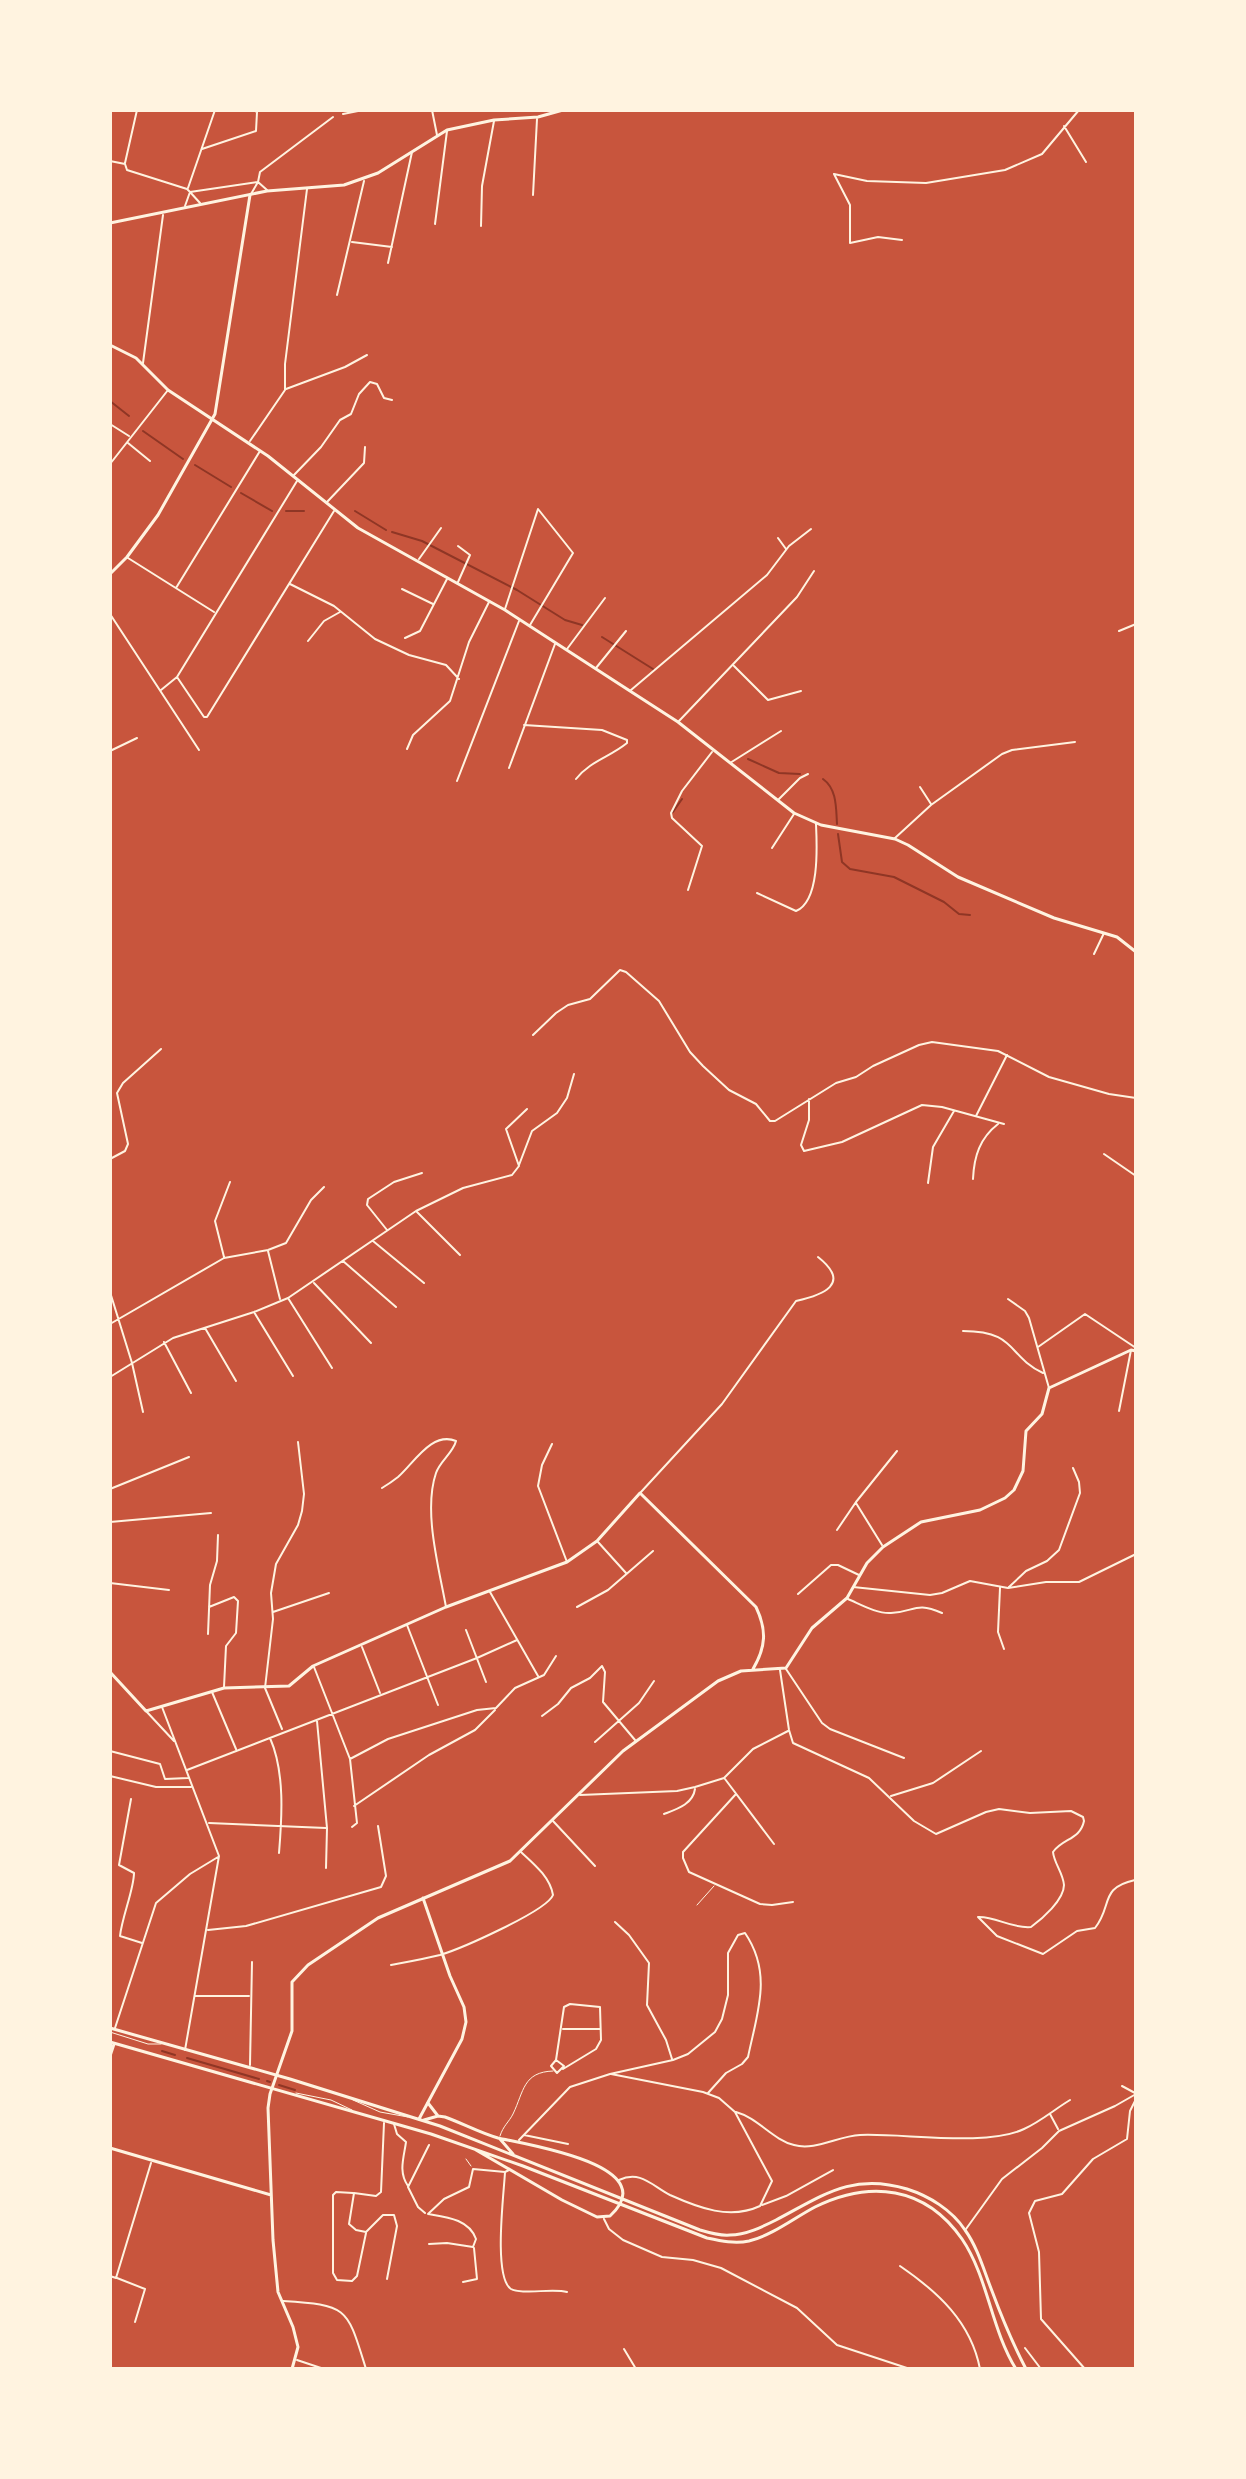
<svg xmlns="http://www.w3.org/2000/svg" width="1246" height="2479" font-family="'PT Serif',serif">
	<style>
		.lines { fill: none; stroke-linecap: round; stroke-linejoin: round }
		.stream { stroke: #8f3625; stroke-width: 2 }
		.service { stroke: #fff3e0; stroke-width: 1 }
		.minor { stroke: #fff3e0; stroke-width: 2 }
		.tertiary { stroke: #fff3e0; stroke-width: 3 }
		.secondary { stroke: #fff3e0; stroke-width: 3 }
		.primary { stroke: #fff3e0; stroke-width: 3 }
		.trunk { stroke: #fff3e0; stroke-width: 3 }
	</style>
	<rect width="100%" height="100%" fill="#c8553d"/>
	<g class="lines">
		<path class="stream" d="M110,401L129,416
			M143,431L183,459
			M195,465L231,487
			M241,493L272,511
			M286,511H304
			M355,511L386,530
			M392,532L422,541L517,590L565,620L582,625
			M602,637L653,669
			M748,759L779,773L800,774
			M823,779C837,789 836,808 837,824
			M673,812L682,799
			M838,834L842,862L850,869L894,877L944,902L959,914L970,915
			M162,2051L175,2055
			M187,2058L259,2079
			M267,2081L270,2082
			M279,2085L295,2090"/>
		<path class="service" d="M697,1905L714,1886
			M110,2032L148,2044H161
			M296,2093L331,2100L352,2110
			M353,2100L380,2112L408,2117
			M500,2136C503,2126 509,2122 513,2114C524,2091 523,2072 553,2071
			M466,2159L471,2166"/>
		<path class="minor" d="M432,110L437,135
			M343,114L363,110
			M1064,126L1086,162
			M202,149L256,131L257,112L253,110
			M110,161L125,164L127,170L187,189L190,192L258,182L260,172L333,117
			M125,163L137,110
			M188,188L215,110
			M251,194L258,182L267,190
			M533,195L537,119
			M185,206L190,192L200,203
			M435,224L447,131
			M481,226L482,186L494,121
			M902,240L878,237L850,243V205L834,174L867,181L926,183L1005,170L1042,154L1079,110
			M352,242L392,247
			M388,263L412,152
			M337,295L364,181
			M143,363L163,215
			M286,389L345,367L367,355
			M110,424L129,436
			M250,441L285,390V364L307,189
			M128,443L150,461
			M110,464L168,390
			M294,475L321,447L340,420L351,414L359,394L370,382L377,384L384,398L392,400
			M327,502L364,463L365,447
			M778,538L786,549
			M128,558L214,612
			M419,559L441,528
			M458,582L470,555L458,546
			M290,584L334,606L375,639L409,655L446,665L459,679
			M176,588L260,451
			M402,589L433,604
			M505,609L538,509L573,553L530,625
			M110,614L199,750
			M1119,631L1136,624
			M405,638L420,631L447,579
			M308,641L324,621L340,612
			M567,649L605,598
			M734,666L768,700L801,691
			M596,668L626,631
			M177,677L204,717H207L334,511
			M161,690L177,677L297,481
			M631,690L767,575L789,546L811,529
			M679,721L797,597L814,571
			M524,725L602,730L627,740V743C610,757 590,761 576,779
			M407,749L413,735L450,701L469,642L489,602
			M110,751L137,738
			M730,763L781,731
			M509,768L555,644
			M457,781L519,621
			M920,787L931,804
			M778,800L800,778L808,774
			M895,838L931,805L1002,754L1012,750L1075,742
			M772,848L794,814
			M688,890L702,846L672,818L671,813L682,791L712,752
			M757,893L796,911C820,901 817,846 816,824
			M1094,954L1104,933
			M533,1035L556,1013L568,1005L590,999L620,970L626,972L659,1001L690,1052L703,1066L729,1090L756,1104L770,1121H775L836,1083L856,1077L873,1066L919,1045L932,1042L998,1051L1049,1077L1109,1094L1136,1098
			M809,1099V1120L801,1145L804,1151L842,1142L922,1105L942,1107L1004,1124
			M976,1116L1007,1055
			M1104,1154L1136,1176
			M110,1159L125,1151L128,1144L117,1093L123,1083L161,1049
			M519,1165L532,1131L557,1113L567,1098L574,1074
			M973,1179C974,1156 980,1138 998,1124
			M928,1183L933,1147L954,1111
			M417,1212L460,1255
			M387,1230L367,1205L368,1199L394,1182L422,1173
			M373,1241L424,1283
			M268,1251L280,1299
			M224,1257L215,1221L230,1182
			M343,1261L396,1307
			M314,1283L371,1343
			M110,1292L132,1363L143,1412
			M288,1298L332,1368
			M1008,1299L1025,1311L1029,1318L1049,1388
			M254,1312L293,1376
			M110,1324L224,1258L268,1250L286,1243L311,1200L324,1187
			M205,1328L236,1381
			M963,1331C1017,1331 1007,1356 1043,1373
			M164,1342L191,1393
			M1038,1347L1085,1314L1136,1348
			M110,1377L173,1338L254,1312L288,1298L416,1211L463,1188L512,1175L519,1166L506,1129L527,1109
			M1119,1411L1131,1350
			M552,1444L542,1465L538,1486L567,1562
			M382,1488C387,1485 393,1481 398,1477C414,1463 432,1431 456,1441C453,1453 440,1461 436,1473C423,1511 439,1568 446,1607
			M110,1489L189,1457
			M641,1492L722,1404L796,1301C823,1295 852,1284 818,1257
			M856,1503L882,1545
			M110,1522L211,1513
			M837,1530L856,1502L897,1451
			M598,1542L626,1573
			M110,1583L169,1590
			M853,1587L930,1595L942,1593L970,1581L1008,1588L1046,1582H1079L1136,1554
			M1009,1587L1026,1571L1047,1561L1059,1550L1080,1493L1079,1482L1073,1468
			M1000,1588L998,1632L1004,1649
			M490,1592L538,1676
			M798,1594L831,1565H838L859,1575
			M848,1599C860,1604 877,1614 891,1613C915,1612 915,1601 942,1613
			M209,1607L234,1597L238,1601L236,1633L226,1646L224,1687
			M577,1607L608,1590L653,1551
			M273,1612L329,1593
			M407,1625L438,1705
			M466,1630L486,1682
			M208,1634L210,1585L217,1561L218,1535
			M362,1647L380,1693
			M314,1667L350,1759L357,1823L352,1827
			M786,1669L822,1723L830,1729L904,1758
			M780,1670L789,1730L793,1743L869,1778L914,1821L936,1834L986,1812L999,1809L1030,1813L1071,1811L1083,1817L1084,1821C1080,1840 1063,1838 1053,1852C1054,1863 1063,1873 1064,1885C1064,1900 1042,1919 1031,1927C1012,1929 995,1916 978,1917L997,1936L1043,1954L1077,1931L1095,1928C1113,1905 1099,1888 1135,1880
			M212,1692L236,1749
			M162,1707L219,1856L185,2050
			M146,1711L174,1741
			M542,1716L558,1704L571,1688L590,1678L602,1666L605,1672L603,1702L635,1740
			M317,1721L327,1828L326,1868
			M282,1729L265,1688L273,1619L271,1593L276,1564L298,1525L302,1511L304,1494L298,1442
			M270,1738C285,1772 282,1817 279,1853
			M595,1742L639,1703L654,1681
			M110,1751L160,1764L165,1779L188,1778
			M350,1759L388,1739L477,1710L496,1708L515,1688L544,1675L556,1656
			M187,1770L477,1658L517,1640
			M110,1776L156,1787H191
			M725,1779L774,1844
			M736,1794L683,1852V1858L689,1872L760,1904L772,1905L793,1902
			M580,1795L677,1791L695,1787L724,1778L753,1749L788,1731
			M891,1796L933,1783L981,1751
			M131,1799L119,1865L134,1873C134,1889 122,1917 120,1936L142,1943
			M354,1806L429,1755L475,1730L495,1710
			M664,1814C677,1809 693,1804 695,1789
			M553,1821L595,1866
			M209,1823L326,1828
			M615,1922L629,1935L649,1963L647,2005L666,2040L672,2059
			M208,1930L246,1926L381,1887L386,1876L378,1826
			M391,1965C407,1962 424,1959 440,1955C460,1949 547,1911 553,1895C550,1877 534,1864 521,1852
			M196,1996H249
			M115,2028L156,1903L190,1874L218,1857
			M563,2029H600
			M556,2060L564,2066L557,2073L551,2066L556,2060L564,2007L570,2004L600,2007L601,2040L596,2049L563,2069
			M250,2065L252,1962
			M611,2074L703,2092L719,2098L735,2112L772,2181L760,2206C730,2220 699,2208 670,2195C652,2186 641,2170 619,2180
			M1122,2086L1135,2093
			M736,2112C758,2118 773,2140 794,2145C815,2151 838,2136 860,2135C903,2133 986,2147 1024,2129C1040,2122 1055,2109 1070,2100
			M1050,2114L1058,2129
			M384,2123L381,2192L376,2196L354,2193L349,2224L356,2230L366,2232L383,2215H394L397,2226L387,2279
			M394,2124L397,2134L406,2142C404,2157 398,2172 408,2186
			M524,2135L568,2144
			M519,2140L570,2087L610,2074L673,2060L688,2054L715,2032L722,2019L728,1995V1953L738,1935L745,1933C773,1974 757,2013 748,2057L742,2064L726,2073L708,2093
			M509,2170L505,2172C504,2193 493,2277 511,2289C521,2295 553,2288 567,2292
			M353,2193L336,2192L333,2195V2273L337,2280L352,2281L357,2276L366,2233
			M762,2205L786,2196L833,2170
			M425,2213L418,2207L408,2187L429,2145
			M604,2219L609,2229L623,2240L662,2257L693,2260L721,2268L797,2308L837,2345L910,2369
			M966,2229L1002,2179L1042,2148L1059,2131L1115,2106L1136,2094
			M429,2244L447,2243L473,2247L476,2239C469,2219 446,2217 428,2214L444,2199L469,2187L473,2169L505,2172
			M900,2266C938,2292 971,2322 980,2369
			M110,2276L116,2278L151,2163
			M117,2278L145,2289L135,2322
			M463,2282L477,2279L474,2248
			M283,2301C349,2305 347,2308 366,2369
			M1025,2348L1041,2369
			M624,2349L636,2369
			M297,2360L324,2369
			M1085,2369L1041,2319L1039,2252L1029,2213L1035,2201L1062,2194L1093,2159L1127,2139L1130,2111L1136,2099"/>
		<path class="tertiary" d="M110,1672L146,1711L224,1688L289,1686L313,1666L446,1607L567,1562L597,1541L640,1493L756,1607C767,1630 766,1647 753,1669
			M110,2056L114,2044
			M419,2119L462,2039L466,2022L464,2007L450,1976L423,1898
			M110,2148L271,2195
			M292,2369L298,2347L293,2327L278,2292L273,2240L268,2108L270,2094L292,2031V1982L308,1965L378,1918L510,1861L623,1751L718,1681L741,1671L786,1668L812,1628L847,1598L867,1563L883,1547L921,1522L980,1510L1005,1498L1014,1490L1023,1471L1026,1431L1042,1414L1049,1388L1131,1350L1136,1351"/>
		<path class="secondary" d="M110,345L136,358L168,390L268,456L358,528L505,610L630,691L678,722L794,813L821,825L895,839L908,845L958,877L1054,918L1117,937L1136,952
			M110,574L127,557L158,515L215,414L250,195"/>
		<path class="primary" d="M110,223L267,191L344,185L378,173L447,130L494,120L538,117L563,110"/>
		<path class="trunk" d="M110,2028L290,2079L440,2126L700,2230C710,2233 720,2236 730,2235C746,2235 762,2227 776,2220C822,2196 852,2172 907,2189C929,2196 952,2210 965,2230C978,2248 984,2271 992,2291C1002,2318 1013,2344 1026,2369
			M110,2042L431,2134L523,2166L707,2238C721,2241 735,2244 749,2241C773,2235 794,2218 815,2207C870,2180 925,2186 962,2239C988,2277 991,2329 1016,2369
			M428,2103L438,2116
			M424,2120L438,2116L445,2117C462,2123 480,2133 498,2138C523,2144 666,2165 610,2216L597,2217L562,2200L476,2150
			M500,2139L513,2154"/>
	</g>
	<rect width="1246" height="2479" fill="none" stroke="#fff3e0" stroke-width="224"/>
</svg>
